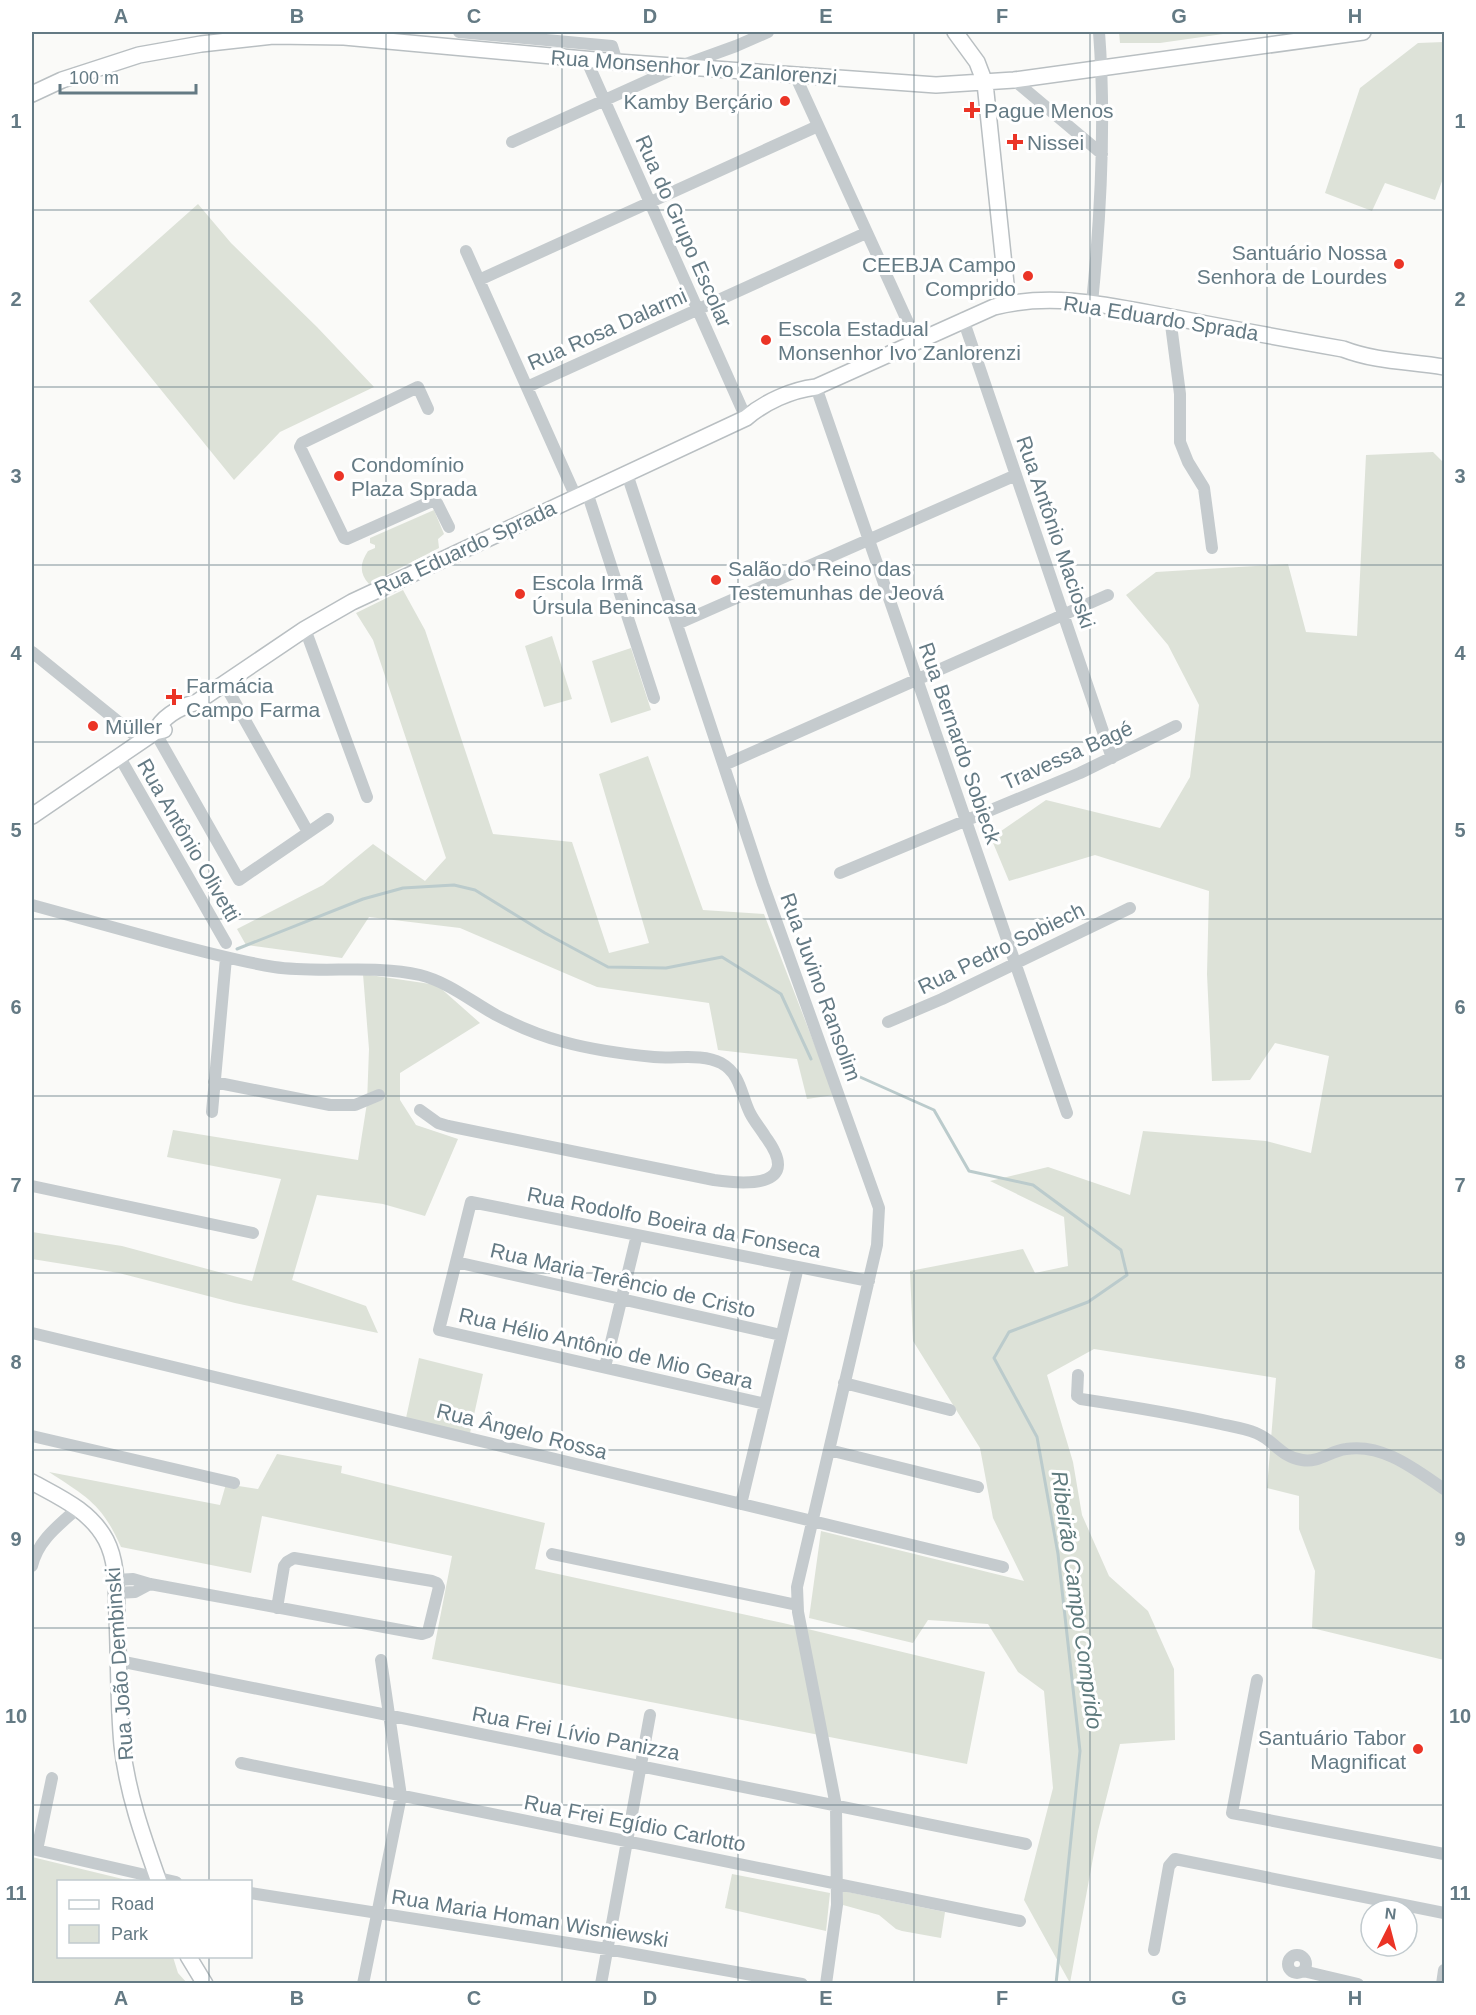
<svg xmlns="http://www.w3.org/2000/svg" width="1476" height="2015" font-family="Arial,sans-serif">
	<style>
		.green { fill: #dde2d8 }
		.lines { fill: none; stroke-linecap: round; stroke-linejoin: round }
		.stream { stroke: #bbcbcc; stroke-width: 3 }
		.major-casing { stroke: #b9bfc2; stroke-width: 18 }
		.minor { stroke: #c5cbce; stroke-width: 12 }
		.major { stroke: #fff; stroke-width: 15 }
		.grid { fill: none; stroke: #647a84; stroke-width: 1.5; stroke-opacity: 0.55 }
		.poi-dot { fill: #eb3426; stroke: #fff; stroke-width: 2 }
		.labels { text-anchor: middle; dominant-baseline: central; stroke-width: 6; stroke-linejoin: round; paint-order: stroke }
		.street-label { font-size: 21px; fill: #647a84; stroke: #fff }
		.poi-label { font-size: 21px; fill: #647a84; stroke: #fff; text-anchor: start }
		.water-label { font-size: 22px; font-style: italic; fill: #5e7a7d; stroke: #fff }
		.neatline { fill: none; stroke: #647a84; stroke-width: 2 }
		.grid-label { font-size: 20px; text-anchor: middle; font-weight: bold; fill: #647a84 }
	</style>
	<rect width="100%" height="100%" fill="#fafaf8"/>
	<path class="green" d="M1119,32H1237L1160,43H1120Z
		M1444,42V176L1435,200L1385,183L1372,211L1325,193L1360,88L1418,43Z
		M198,204L231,243L317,327L374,387L280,432L234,480L89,301Z
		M1433,452L1444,463V1660L1312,1628L1315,1571L1299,1529V1496L1267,1488L1276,1378L1094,1349L1047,1375L1073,1462L1082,1515L1109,1576L1148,1611L1174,1669L1175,1740L1120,1744L1098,1831L1070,1983L1024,1900L1053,1788L1044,1691L1018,1672L988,1624L928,1620L913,1643L809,1618L821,1531L1024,1581L993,1518L980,1448L913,1341L910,1271L1023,1249L1035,1273L1068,1266L1064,1217L990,1181L1048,1167L1130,1195L1143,1131L1266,1141L1311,1153L1329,1056L1275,1043L1250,1080L1212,1081L1207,974L1209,891L1095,855L1009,881L991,838L1046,800L1160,828L1190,777L1199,705L1168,645L1126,595L1156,572L1288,564L1306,632L1357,636L1366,455Z
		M434,510L444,534L438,539L439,548L369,584C359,573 360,563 368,551L375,548V545L370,543V538Z
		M403,590L425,630L493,834L572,842L609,953L649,943L599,774L648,756L703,910L764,914L834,1095L807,1099L797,1059L718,1050L709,1003L597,987L460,928L369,917L342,958L246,945L237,929L323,885L373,844L425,881L446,858L373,640L356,613Z
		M552,636L572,699L544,707L525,646Z
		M631,648L651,710L611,723L592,661Z
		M363,974L437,985L480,1023L400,1073V1100L416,1125L458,1139L425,1216L383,1204L317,1195L292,1280L366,1306L378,1333L235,1303L119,1273L32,1259V1232L122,1246L252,1281L281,1179L167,1157L173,1130L358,1160L367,1103L369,1049Z
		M419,1358L483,1374L470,1433L406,1418Z
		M277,1454L342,1466L341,1473L545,1523L535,1569L783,1623L985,1672L967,1764L432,1659L452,1556L262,1516L251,1573L121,1547C102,1504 87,1497 49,1472L220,1505L226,1484L258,1489Z
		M32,1857L131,1881L58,1882V1956L173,1957L178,1973L187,1983H32Z
		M732,1874L830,1893L826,1931L725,1908Z
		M843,1891L945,1912L941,1938L902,1931L896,1929L879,1915L843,1905Z"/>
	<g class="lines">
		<path class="stream" d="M237,949L363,899L403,888L454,885L475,890L545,933L608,967L666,968L722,957L781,994L811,1059
			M851,1073L934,1110L969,1171L1033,1185L1121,1250L1127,1275L1088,1302L1009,1332L994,1358L1037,1437L1058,1554L1080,1751L1056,1984"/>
		<g class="major-casing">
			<path id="major" d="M955,32L977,62L985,83L1008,303
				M32,94L62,80L139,55L201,44L273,36L344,37L617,62L936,85L1014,80L1363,32
				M155,732C163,716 180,707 197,702L305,629L352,602L746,418C765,402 791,390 816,387L994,307C1055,291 1115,307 1176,318C1231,329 1287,339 1343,349C1377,362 1409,361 1444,367
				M32,816L155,732L164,730
				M32,1482C59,1497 90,1510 106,1540C118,1563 116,1591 117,1616C119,1659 118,1702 122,1745C127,1792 143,1837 159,1882
				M188,1956L205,1984"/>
		</g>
		<path class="minor" d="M459,32L612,46L617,62
			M586,59L746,418
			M795,75L916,340
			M1014,80L1102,154
			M512,142L678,67L736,46L768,32
			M466,251L576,497
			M479,280L818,126
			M1092,303C1101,213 1106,122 1099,32
			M1170,317L1180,394V442L1188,462L1204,488L1212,548
			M963,319L1112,758
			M527,387L866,233
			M816,387L1067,1113
			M428,409L418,387L302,443L300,447L344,538L347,539L432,501L437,503L449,527
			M627,474L763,884L879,1208L877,1245L797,1587L798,1612L836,1806L837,1905L826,1984
			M587,492L654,698
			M677,624L1016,475
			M305,629L367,797
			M32,652L142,741
			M224,683L308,832
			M155,732L239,880L328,819
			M119,756L226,943
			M724,765L1108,595
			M840,873L1080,773L1176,726
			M32,905C75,917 119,929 163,941C200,951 237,961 274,967C322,974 372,964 420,975C448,982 471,1001 496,1015C517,1026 541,1036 564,1042C593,1050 623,1054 654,1057C675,1059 702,1053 721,1063C741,1074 741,1095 750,1113C754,1121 760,1128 765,1136C803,1187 749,1185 714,1180L448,1126L438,1123L420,1110
			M888,1022L942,999L1130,908
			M214,1082L330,1105H355L379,1095
			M212,1112L226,958
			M32,1186L253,1233
			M456,1262L781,1335
			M32,1333L1003,1567
			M605,1367L637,1235
			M1078,1375L1077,1396L1081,1399C1127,1406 1171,1413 1216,1423C1229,1426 1244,1428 1256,1433C1274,1440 1279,1456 1302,1460C1319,1463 1330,1451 1346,1449C1383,1443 1416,1470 1444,1489
			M844,1383L950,1410
			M765,1404L439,1330L471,1202L869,1281
			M32,1436L234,1483
			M829,1450L978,1487
			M741,1504L798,1267
			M552,1554L797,1605
			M32,1566C38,1540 59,1525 78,1508
			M116,1580L133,1579L150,1584L422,1634L428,1632L439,1587L437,1583L432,1581L294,1558L287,1562L284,1566L277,1608
			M116,1593L135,1592L150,1584
			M119,1661L1026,1844
			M1257,1680L1232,1813L1444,1854
			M241,1763L1020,1921
			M32,1849L176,1882
			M37,1850L52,1778
			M250,1893L607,1949L802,1984
			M1154,1950L1169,1866L1175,1859L1444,1913
			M1288 1964a9 9 0 1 1 18 0a9 9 0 1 1-18 0Z
			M1303,1971L1358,1984
			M363,1984L401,1796L381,1660
			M601,1984L650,1715
			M1442,1984L1444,1970"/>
		<use href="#major" class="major"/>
	</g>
	<path class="grid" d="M209,32V1882M386,32V1984M562,32V1984M738,32V1984M914,32V1984M1090,32V1984M1267,32V1984M32,210H1444M32,387H1444M32,565H1444M32,742H1444M32,919H1444M32,1096H1444M32,1273H1444M32,1450H1444M32,1628H1444M32,1805H1444M209,1956V1984"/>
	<g class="poi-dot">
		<circle cx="785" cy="101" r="6"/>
		<path d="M969 101h6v6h6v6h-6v6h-6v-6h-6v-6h6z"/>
		<path d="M1012 133h6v6h6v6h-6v6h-6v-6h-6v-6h6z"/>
		<circle cx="1399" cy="264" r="6"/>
		<circle cx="1028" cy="276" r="6"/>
		<circle cx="766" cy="340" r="6"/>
		<circle cx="339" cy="476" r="6"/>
		<circle cx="716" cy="580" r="6"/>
		<circle cx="520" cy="594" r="6"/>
		<path d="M171 688h6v6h6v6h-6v6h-6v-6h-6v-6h6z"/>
		<circle cx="93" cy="726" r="6"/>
		<circle cx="1418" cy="1749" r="6"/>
	</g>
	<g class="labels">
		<g class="street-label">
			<text transform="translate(694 67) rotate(4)">Rua Monsenhor Ivo Zanlorenzi</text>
			<text transform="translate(684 231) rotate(66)">Rua do Grupo Escolar</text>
			<text transform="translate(1161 318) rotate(9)">Rua Eduardo Sprada</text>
			<text transform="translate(607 329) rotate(-24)">Rua Rosa Dalarmi</text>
			<text transform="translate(1056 532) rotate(71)">Rua Antônio Macioski</text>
			<text transform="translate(465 548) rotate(-25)">Rua Eduardo Sprada</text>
			<text transform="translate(960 743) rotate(71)">Rua Bernardo Sobieck</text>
			<text transform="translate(1067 755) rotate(-24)">Travessa Bagé</text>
			<text transform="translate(189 840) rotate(60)">Rua Antônio Olivetti</text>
			<text transform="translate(1001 948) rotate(-26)">Rua Pedro Sobiech</text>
			<text transform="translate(821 987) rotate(70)">Rua Juvino Ransolim</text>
			<text transform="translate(674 1222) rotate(11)">Rua Rodolfo Boeira da Fonseca</text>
			<text transform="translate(623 1280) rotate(13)">Rua Maria Terêncio de Cristo</text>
			<text transform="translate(606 1348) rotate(13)">Rua Hélio Antônio de Mio Geara</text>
			<text transform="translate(522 1431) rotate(14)">Rua Ângelo Rossa</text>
			<text transform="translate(119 1664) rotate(-94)">Rua João Dembinski</text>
			<text transform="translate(576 1733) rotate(11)">Rua Frei Lívio Panizza</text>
			<text transform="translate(635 1823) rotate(11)">Rua Frei Egídio Carlotto</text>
			<text transform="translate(530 1918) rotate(9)">Rua Maria Homan Wisniewski</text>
		</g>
		<g class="poi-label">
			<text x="773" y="101" text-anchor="end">Kamby Berçário</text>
			<text x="984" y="110">Pague Menos</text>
			<text x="1027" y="142">Nissei</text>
			<text x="1387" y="252" text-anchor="end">Santuário Nossa<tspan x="1387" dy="24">Senhora de Lourdes</tspan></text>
			<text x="1016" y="264" text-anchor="end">CEEBJA Campo<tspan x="1016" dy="24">Comprido</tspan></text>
			<text x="778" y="328">Escola Estadual<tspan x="778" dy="24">Monsenhor Ivo Zanlorenzi</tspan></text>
			<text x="351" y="464">Condomínio<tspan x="351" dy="24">Plaza Sprada</tspan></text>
			<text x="728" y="568">Salão do Reino das<tspan x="728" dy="24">Testemunhas de Jeová</tspan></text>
			<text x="532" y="582">Escola Irmã<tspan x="532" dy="24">Úrsula Benincasa</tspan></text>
			<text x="186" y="685">Farmácia<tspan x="186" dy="24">Campo Farma</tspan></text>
			<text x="105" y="726">Müller</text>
			<text x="1406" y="1737" text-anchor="end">Santuário Tabor<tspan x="1406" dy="24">Magnificat</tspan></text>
		</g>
		<g class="water-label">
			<text transform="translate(1077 1600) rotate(82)">Ribeirão Campo Comprido</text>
		</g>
	</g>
	<rect width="1476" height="2015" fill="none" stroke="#ffffff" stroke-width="66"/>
	<rect x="57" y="1880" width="195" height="78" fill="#ffffff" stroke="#c1cace" stroke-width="1.5"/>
	<rect x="69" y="1900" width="30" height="9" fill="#ffffff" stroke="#c1cace" stroke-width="1.5"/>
	<text x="111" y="1910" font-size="18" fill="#647a84">Road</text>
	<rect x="69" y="1925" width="30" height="18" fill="#dde2d8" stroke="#c1cace" stroke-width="1.5"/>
	<text x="111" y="1940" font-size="18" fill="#647a84">Park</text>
	<g transform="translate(1389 1928) rotate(6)"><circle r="28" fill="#ffffff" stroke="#c1cace" stroke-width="1.5"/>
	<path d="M0-4.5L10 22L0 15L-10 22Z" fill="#eb3426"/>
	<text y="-9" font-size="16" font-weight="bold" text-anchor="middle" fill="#647a84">N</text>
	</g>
	<path d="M60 84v9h136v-9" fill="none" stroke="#647a84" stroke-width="3"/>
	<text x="69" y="84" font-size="18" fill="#647a84" stroke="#ffffff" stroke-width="4.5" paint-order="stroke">100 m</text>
	<rect x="33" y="33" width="1410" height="1949" class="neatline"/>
	<g class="grid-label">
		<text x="121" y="23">A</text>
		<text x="297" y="23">B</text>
		<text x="474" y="23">C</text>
		<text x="650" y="23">D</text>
		<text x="826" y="23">E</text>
		<text x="1002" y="23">F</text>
		<text x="1179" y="23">G</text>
		<text x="1355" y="23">H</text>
		<text x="16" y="128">1</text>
		<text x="1460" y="128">1</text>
		<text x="16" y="306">2</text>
		<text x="1460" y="306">2</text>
		<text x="16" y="483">3</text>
		<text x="1460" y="483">3</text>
		<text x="16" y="660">4</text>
		<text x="1460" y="660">4</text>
		<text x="16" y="837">5</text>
		<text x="1460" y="837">5</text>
		<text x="16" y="1014">6</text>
		<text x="1460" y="1014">6</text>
		<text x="16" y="1192">7</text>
		<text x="1460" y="1192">7</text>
		<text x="16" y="1369">8</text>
		<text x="1460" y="1369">8</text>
		<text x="16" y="1546">9</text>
		<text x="1460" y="1546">9</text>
		<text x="16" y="1723">10</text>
		<text x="1460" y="1723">10</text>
		<text x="16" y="1900">11</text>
		<text x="1460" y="1900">11</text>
		<text x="121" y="2005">A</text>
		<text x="297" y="2005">B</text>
		<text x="474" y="2005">C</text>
		<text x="650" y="2005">D</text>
		<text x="826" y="2005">E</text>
		<text x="1002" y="2005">F</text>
		<text x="1179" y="2005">G</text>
		<text x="1355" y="2005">H</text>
	</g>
</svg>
